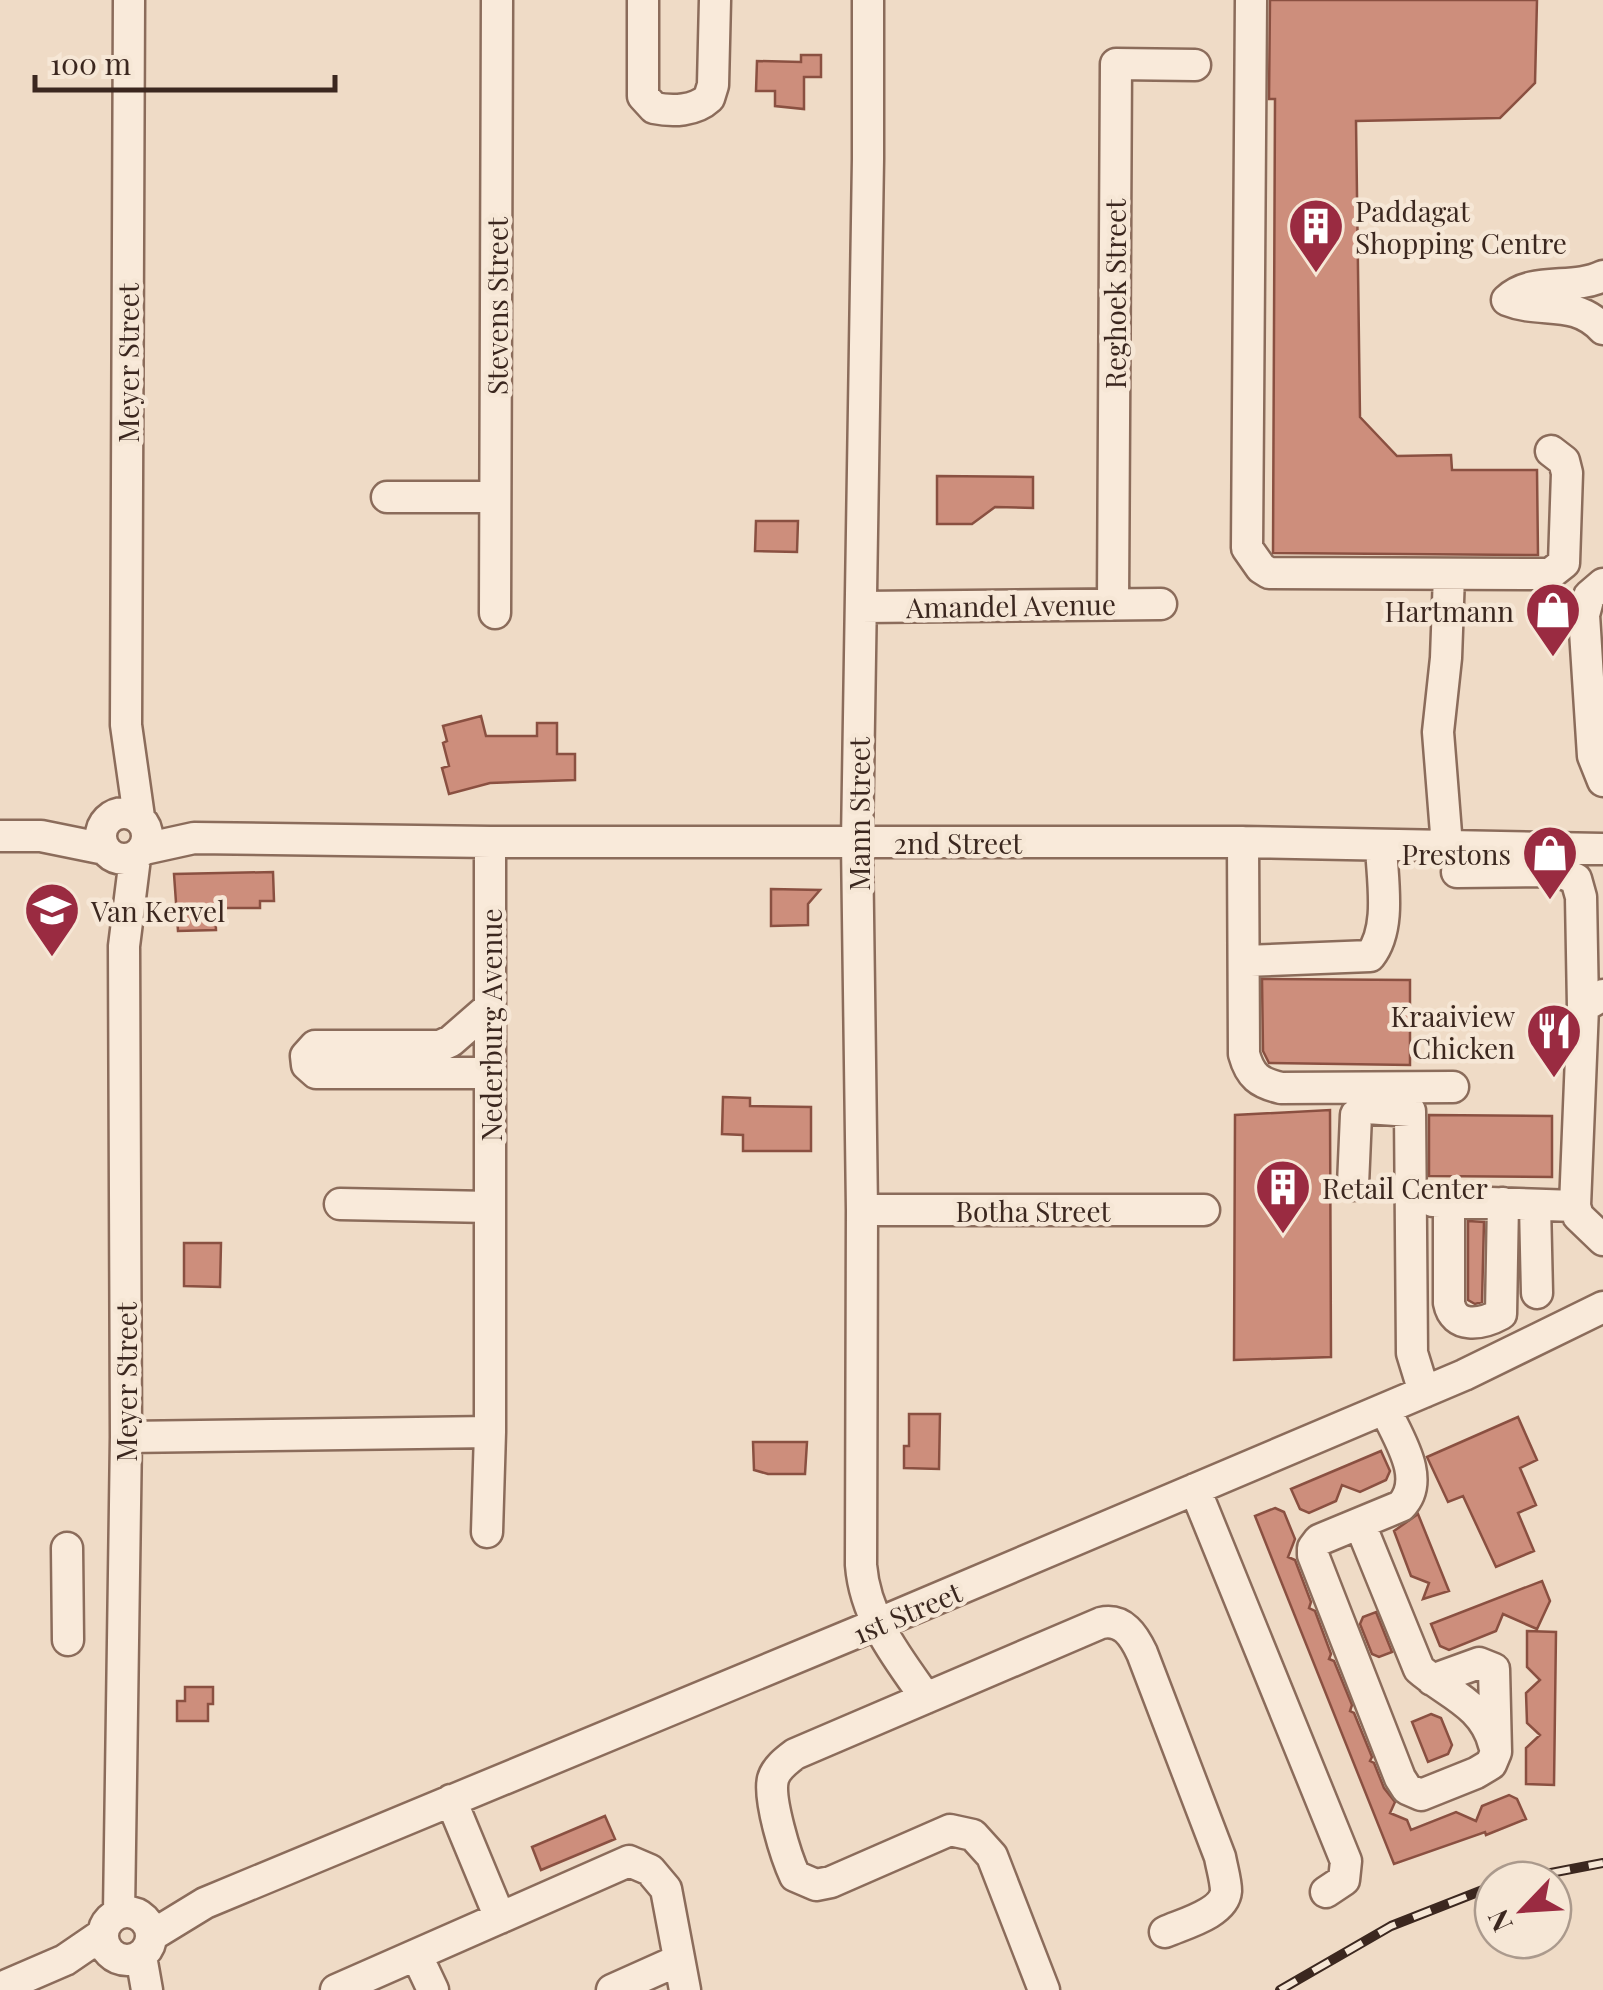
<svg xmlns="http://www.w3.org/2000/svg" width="1603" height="1990" font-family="'Playfair Display',serif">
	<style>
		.building { fill: #cd8e7c; stroke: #8a5041; stroke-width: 2.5 }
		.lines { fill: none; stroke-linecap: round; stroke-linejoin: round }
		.minor-casing { stroke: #8b6c5b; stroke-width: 35 }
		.minor { stroke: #f9eada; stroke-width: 30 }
		.rail-casing { stroke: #3b271f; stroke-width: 10 }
		.rail { stroke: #f6e7d6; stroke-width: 6; stroke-dasharray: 19; stroke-linecap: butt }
		.labels { text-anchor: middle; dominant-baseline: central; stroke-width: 9; stroke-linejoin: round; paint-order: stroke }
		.poi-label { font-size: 28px; fill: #3b271f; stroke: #f6e7d6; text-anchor: start }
		.street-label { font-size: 28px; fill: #3b271f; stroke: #f6e7d6 }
	</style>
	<rect width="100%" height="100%" fill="#efdbc6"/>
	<path class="building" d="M1270,0H1537L1535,83L1500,118L1356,121L1360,417L1397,456L1451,455L1452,470H1537L1538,555L1273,553L1275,99H1269Z
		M801,55H821V77H804V109L775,106V91H756L757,61L801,62Z
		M937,476L1033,477V508L995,507L972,524H937Z
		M756,521H798L797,552L755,551Z
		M481,716L486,736H537V723H557V754H575V780L490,783L449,794L442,768L449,766L443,743L447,741L443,726Z
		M273,872L274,901H260V908H215L216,930L178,931L174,874Z
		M771,889L820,890L808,904V925L771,926Z
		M1262,979L1410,980V1065L1269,1063L1263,1051Z
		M723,1097L750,1098V1106L811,1107V1151H743V1135L722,1134Z
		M1330,1110L1331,1357L1234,1360L1235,1115Z
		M1429,1115L1552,1116V1177L1429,1176Z
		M1468,1221L1484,1222L1482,1302L1475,1304L1468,1300Z
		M184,1243H221L220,1287L184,1286Z
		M909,1414H940L939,1469L904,1468V1446H909Z
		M1518,1417L1537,1460L1520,1468L1536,1505L1518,1513L1534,1551L1496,1567L1463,1496L1448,1502L1427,1457Z
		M753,1442H807L805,1474H768L754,1470Z
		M1381,1451L1390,1471L1386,1480L1360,1492L1342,1485L1336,1501L1309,1513L1300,1509L1291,1489Z
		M1275,1508L1284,1512L1295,1539L1288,1557L1295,1560L1311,1602L1309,1608L1315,1611L1331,1654L1329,1659L1334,1661L1352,1705L1350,1711L1354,1713L1372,1757L1370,1761L1374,1763L1384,1788L1395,1802L1390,1813L1407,1820L1411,1830L1456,1812L1476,1821L1482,1806L1509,1795L1517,1799L1526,1819L1486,1835L1485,1832L1394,1864L1255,1516Z
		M1418,1514L1449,1591L1423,1599L1429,1583L1411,1576L1394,1531Z
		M1542,1581L1550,1601L1537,1629L1503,1614L1496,1631L1449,1650L1440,1646L1431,1624Z
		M1376,1612L1392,1652L1379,1657L1372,1654L1360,1624L1363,1617Z
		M1527,1631L1556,1632L1554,1785L1526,1784V1748L1540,1735L1527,1723L1526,1693L1540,1680L1527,1667Z
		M185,1687H213V1704H208V1721H177V1701H185Z
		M1431,1714L1441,1718L1452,1745L1448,1754L1428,1762L1412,1722Z
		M605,1816L615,1839L541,1870L532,1847Z"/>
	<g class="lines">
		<g class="minor-casing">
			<path id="minor" d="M129,0L126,725L139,817
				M643,0V96L654,108C673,112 695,111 709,98L713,85L715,0
				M868,0V159L857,842L862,1210L861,1565C865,1617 897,1657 926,1698
				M1251,0L1247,548L1261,568L1269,573L1550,574L1564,563L1567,473L1564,461L1551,451
				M1603,276C1572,291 1533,276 1507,300C1542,314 1574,298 1603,329
				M387,497H495
				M1603,584L1589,596L1584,615L1593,756L1603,781
				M1113,603L1116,64L1195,65
				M861,607L1161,604
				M495,613L497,0
				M101 836a23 23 0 1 1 46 0a23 23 0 1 1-46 0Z
				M0,836H41L105,849
				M1243,842L1244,1054C1250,1076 1259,1083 1281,1088L1453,1087
				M1447,846L1438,732L1446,658L1449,575
				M144,849L194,838L490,842H1243L1603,849
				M1457,872L1557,871L1576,879L1581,897L1583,1007
				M1244,961L1370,956C1392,928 1382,879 1381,845
				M1603,995L1583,1007L1575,1206L1578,1216L1603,1240
				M490,1007L451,1041L440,1046H315L306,1056L307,1065L316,1073H490
				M1353,1185L1356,1115L1367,1108L1410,1111L1412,1353L1424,1392
				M1433,1201L1575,1206
				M1449,1201V1303C1454,1329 1481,1325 1501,1314L1503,1203
				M340,1204L490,1207
				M1535,1205L1537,1293
				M862,1210H1204
				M1385,1409C1398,1438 1427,1479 1401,1506L1319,1540L1313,1548V1555L1400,1778L1407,1789L1421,1795L1476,1773L1491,1764L1496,1752L1494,1669L1479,1663L1432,1680
				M126,1437L490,1432V842
				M1195,1489L1346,1861L1344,1880L1326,1892
				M1360,1524L1419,1669C1446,1693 1484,1704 1494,1745
				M487,1532L490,1432
				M67,1548L68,1640
				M451,1800L500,1918
				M103 1936a24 24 0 1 1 48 0a24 24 0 1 1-48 0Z
				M119,1913L126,1437L124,946L135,858
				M151,1936L205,1903L877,1624L1464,1375L1603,1307
				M141,1956L147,1990
				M417,1956L433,1990
				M0,1988L65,1960L103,1934
				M336,1990L629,1861L650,1870L666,1889L685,1990
				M612,1990L679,1960
				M1044,1990L992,1856L973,1835L950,1830L831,1882L816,1885L795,1876C786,1857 768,1799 773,1779C776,1768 787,1760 795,1754L1101,1623C1123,1618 1134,1636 1142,1653L1220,1857C1222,1868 1226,1881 1226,1891C1224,1914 1182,1924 1165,1932"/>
		</g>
		<use href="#minor" class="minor"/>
		<g class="rail-casing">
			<path id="rail" d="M1514,1880L1603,1863
				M1280,1990L1391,1926L1493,1886"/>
		</g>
		<use href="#rail" class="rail"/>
	</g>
	<defs>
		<g id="building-pin" transform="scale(2.875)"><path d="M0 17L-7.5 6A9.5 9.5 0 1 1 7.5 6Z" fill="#9a2b41" stroke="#f6e7d6"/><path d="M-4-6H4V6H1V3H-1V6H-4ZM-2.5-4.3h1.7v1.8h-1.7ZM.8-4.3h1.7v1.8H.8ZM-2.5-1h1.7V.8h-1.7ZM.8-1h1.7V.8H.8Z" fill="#fff"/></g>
		<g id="shop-pin" transform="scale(2.875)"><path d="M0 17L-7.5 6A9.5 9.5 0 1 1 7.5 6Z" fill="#9a2b41" stroke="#f6e7d6"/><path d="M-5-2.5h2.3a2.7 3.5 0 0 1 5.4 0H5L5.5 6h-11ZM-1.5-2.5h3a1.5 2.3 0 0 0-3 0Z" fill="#fff"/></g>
		<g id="school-pin" transform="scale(2.875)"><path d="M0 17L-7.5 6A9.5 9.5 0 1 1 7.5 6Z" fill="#9a2b41" stroke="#f6e7d6"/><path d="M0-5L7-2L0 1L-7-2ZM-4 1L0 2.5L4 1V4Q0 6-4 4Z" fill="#fff"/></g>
		<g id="restaurant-pin" transform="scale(2.875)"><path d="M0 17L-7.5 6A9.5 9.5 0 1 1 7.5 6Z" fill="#9a2b41" stroke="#f6e7d6"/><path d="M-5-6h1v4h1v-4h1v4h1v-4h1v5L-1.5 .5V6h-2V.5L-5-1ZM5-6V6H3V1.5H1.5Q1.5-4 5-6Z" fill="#fff"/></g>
	</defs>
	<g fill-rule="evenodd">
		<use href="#building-pin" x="1316" y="226"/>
		<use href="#shop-pin" x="1553" y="610"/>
		<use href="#shop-pin" x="1550" y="853"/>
		<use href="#school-pin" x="52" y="910"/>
		<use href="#restaurant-pin" x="1554" y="1031"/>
		<use href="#building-pin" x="1283" y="1187"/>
	</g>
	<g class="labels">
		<g class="poi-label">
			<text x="1355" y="210">Paddagat<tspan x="1355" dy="32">Shopping Centre</tspan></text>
			<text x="1514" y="610" text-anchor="end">Hartmann</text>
			<text x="1511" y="853" text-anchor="end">Prestons</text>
			<text x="91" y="910">Van Kervel</text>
			<text x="1515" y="1015" text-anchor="end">Kraaiview<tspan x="1515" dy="32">Chicken</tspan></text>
			<text x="1322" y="1187">Retail Center</text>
		</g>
		<g class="street-label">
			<text transform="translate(1114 294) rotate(-90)">Reghoek Street</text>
			<text transform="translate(496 306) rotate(-90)">Stevens Street</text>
			<text transform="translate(127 363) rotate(-90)">Meyer Street</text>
			<text transform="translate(1011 605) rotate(-1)">Amandel Avenue</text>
			<text transform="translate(858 814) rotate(-90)">Mann Street</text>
			<text x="958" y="842">2nd Street</text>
			<text transform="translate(490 1025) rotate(-90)">Nederburg Avenue</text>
			<text x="1033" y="1210">Botha Street</text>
			<text transform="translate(125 1382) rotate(-90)">Meyer Street</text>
			<text transform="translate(907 1612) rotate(-23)">1st Street</text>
		</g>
	</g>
	<g transform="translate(1523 1910) rotate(245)"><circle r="48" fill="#f6e7d6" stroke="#ab9a8d" stroke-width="2.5"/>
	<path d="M0-8L18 38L0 25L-18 38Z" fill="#9a2b41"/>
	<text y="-15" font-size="28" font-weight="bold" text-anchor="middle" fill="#3b271f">N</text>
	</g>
	<path d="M35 75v15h300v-15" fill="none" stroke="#3b271f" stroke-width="5"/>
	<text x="50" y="75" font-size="30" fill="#3b271f" stroke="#f6e7d6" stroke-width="8" paint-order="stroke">100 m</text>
</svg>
